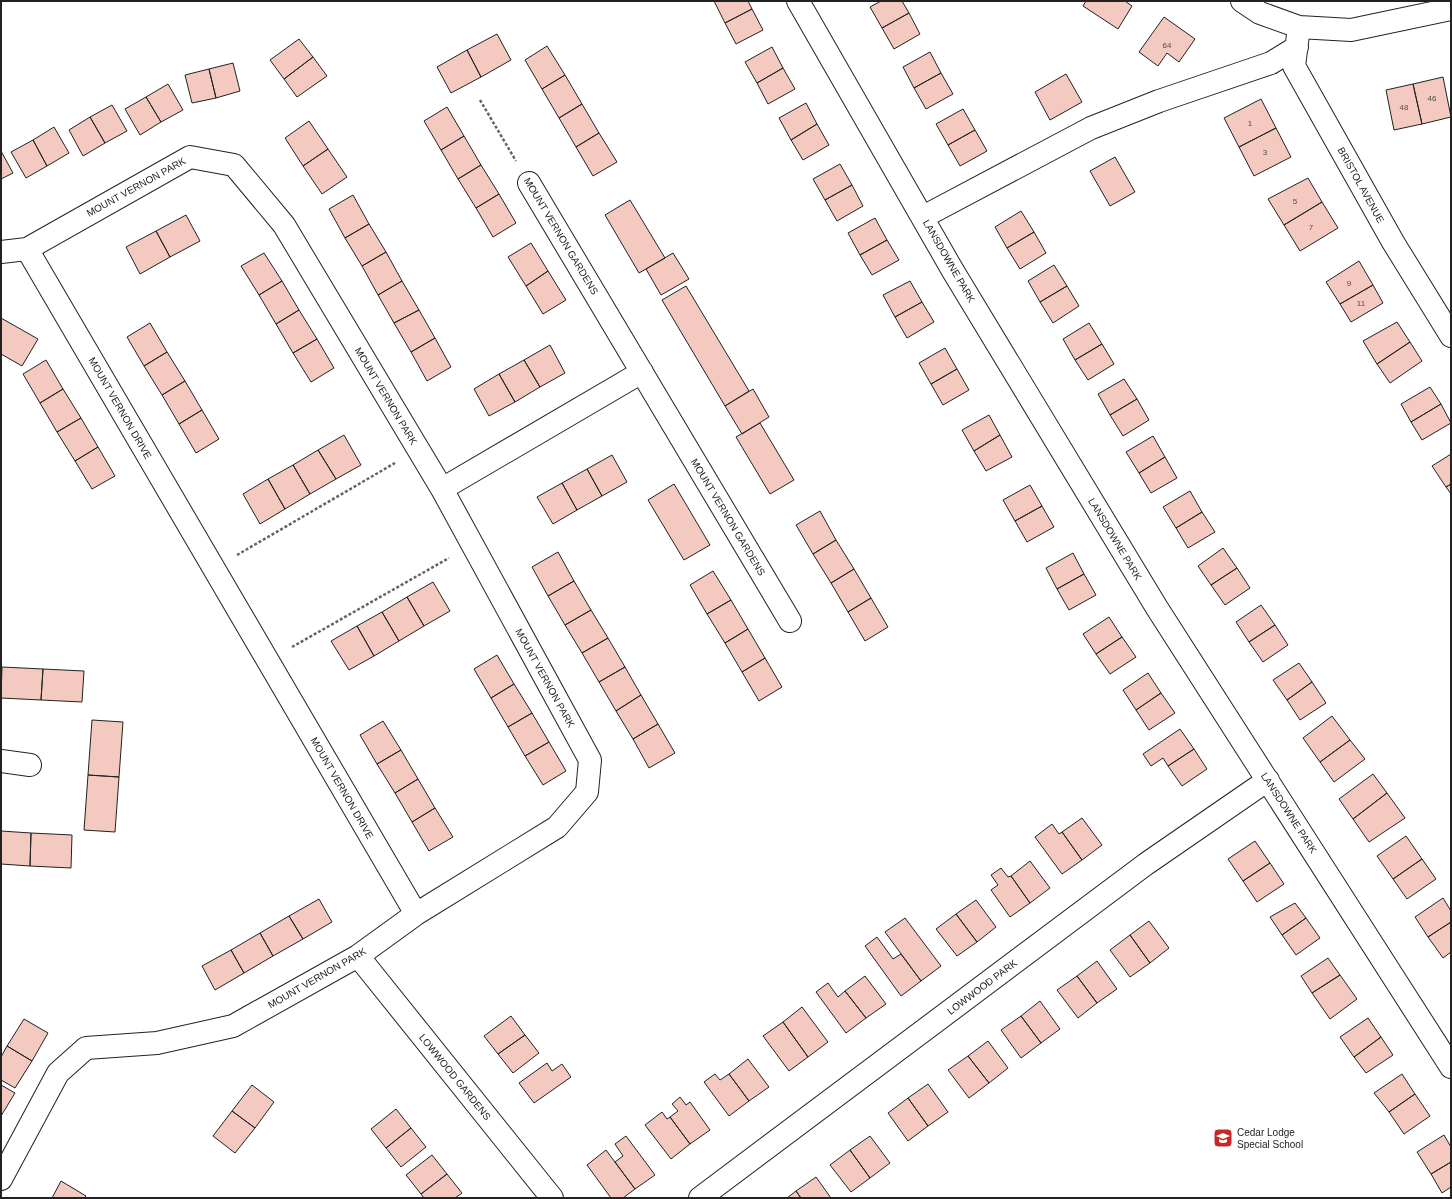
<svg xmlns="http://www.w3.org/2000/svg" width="1452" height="1199" font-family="Arial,sans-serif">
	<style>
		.building { fill: #f3c9c0; stroke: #222 }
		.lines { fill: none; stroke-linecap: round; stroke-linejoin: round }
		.minor-casing { stroke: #222; stroke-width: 24 }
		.path { stroke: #646464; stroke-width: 2.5; stroke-dasharray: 3 2; stroke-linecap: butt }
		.minor { stroke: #fff; stroke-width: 22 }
		.labels { text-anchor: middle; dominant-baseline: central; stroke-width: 3; stroke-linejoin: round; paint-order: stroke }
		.number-label { font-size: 8px; fill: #564c4a }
		.street-label { font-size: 10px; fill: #222; stroke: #fff }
		.poi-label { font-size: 10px; fill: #222; stroke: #fff; text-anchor: start }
	</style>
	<rect width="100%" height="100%" fill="#fff"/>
	<path class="building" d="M714,1H748L752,9L725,23Z
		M881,1H902L909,13L882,28L870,7Z
		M1086,1H1125L1132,6L1118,29L1083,6Z
		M752,9L763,30L736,44L725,23Z
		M909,13L920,34L894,49L882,28Z
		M1164,17L1195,39L1179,62L1167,53L1158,66L1139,52Z
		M497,34L511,60L481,77L467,50Z
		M299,39L313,57L284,79L270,60Z
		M547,46L565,75L542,89L525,60Z
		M772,47L783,68L757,83L745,62Z
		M467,50L481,77L451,93L437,67Z
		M930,52L941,73L914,88L903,67Z
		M313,57L327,76L297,97L284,79Z
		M233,63L240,91L216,98L209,69Z
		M783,68L795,89L768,104L757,83Z
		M209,69L216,98L192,103L185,75Z
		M941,73L953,94L926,109L914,88Z
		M1066,74L1082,102L1050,120L1035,92Z
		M565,75L582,104L559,118L542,89Z
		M1443,77L1451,117L1422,124L1413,84Z
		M168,84L183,110L161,122L146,97Z
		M1413,84L1422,124L1394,130L1386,90Z
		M146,97L161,122L140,135L125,109Z
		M1261,99L1276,128L1239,147L1224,118Z
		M806,103L817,124L791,140L779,118Z
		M582,104L599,133L576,147L559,118Z
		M112,105L127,131L105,143L90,117Z
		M447,107L464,136L441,150L424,121Z
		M963,109L975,130L948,145L936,124Z
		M90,117L105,143L83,156L69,130Z
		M309,121L328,149L303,166L285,138Z
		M817,124L829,145L803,160L791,140Z
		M54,127L69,153L47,166L33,140Z
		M1276,128L1291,157L1254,176L1239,147Z
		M975,130L987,151L960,166L948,145Z
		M599,133L617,162L593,176L576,147Z
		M464,136L481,165L458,179L441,150Z
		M33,140L47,166L26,178L11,152Z
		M328,149L347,177L322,194L303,166Z
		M1,151L13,173L1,179Z
		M1115,157L1135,192L1110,206L1090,171Z
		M840,164L852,185L825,200L813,179Z
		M481,165L499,194L476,208L458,179Z
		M1308,178L1322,202L1284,225L1268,199Z
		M852,185L863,206L837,221L825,200Z
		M499,194L516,223L493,237L476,208Z
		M353,195L369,224L345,238L329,209Z
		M630,200L665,258L639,273L605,215Z
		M1322,202L1338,228L1300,251L1284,225Z
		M1021,211L1034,232L1007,248L995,227Z
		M186,215L200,241L170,257L156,231Z
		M875,218L887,240L860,255L848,233Z
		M369,224L386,252L362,266L345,238Z
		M156,231L170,257L140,274L126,247Z
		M1034,232L1046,253L1020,269L1007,248Z
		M887,240L899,260L872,275L860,255Z
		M531,243L548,271L526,286L508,257Z
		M386,252L402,281L378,295L362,266Z
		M264,253L282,281L259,295L241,266Z
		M673,253L689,279L661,295L646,269Z
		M1359,261L1373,285L1340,304L1326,282Z
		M1054,265L1067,286L1040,302L1028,281Z
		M548,271L566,300L543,314L526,286Z
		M282,281L299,310L276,324L259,295Z
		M402,281L419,310L394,323L378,295Z
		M910,281L922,302L895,317L883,295Z
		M1373,285L1383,303L1351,322L1340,304Z
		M686,286L749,391L725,406L662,300Z
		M1067,286L1079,306L1053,323L1040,302Z
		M922,302L934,322L907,338L895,317Z
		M299,310L317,339L293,353L276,324Z
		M419,310L435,338L411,352L394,323Z
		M1,318L38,339L22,366L1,354Z
		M1397,322L1410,342L1377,364L1363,341Z
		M150,323L167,352L144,366L127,337Z
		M1089,323L1102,344L1075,360L1063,339Z
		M435,338L451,367L427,381L411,352Z
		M317,339L334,368L311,382L293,353Z
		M1410,342L1422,361L1390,383L1377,364Z
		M1102,344L1114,364L1088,380L1075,360Z
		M550,345L565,373L540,387L524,360Z
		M945,348L957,369L931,384L919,363Z
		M167,352L185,381L162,395L144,366Z
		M46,360L63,389L40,403L23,374Z
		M524,360L540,387L515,402L499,374Z
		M957,369L969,390L943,405L931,384Z
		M499,374L515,402L489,416L474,389Z
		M1124,379L1137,399L1110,415L1098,394Z
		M185,381L202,410L179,424L162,395Z
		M1430,387L1441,404L1411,422L1401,404Z
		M63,389L81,418L57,432L40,403Z
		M753,389L769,417L742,434L725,406Z
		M1137,399L1149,420L1123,436L1110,415Z
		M1441,404L1451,423L1422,440L1411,422Z
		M202,410L219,439L196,453L179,424Z
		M989,415L1000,435L974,451L962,430Z
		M81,418L98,447L75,461L57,432Z
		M760,423L794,480L770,494L736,437Z
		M344,435L361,465L336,479L318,450Z
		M1000,435L1012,457L986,471L974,451Z
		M1153,436L1165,457L1139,473L1126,452Z
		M98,447L115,476L92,489L75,461Z
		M318,450L336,479L310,494L293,465Z
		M1451,454V484L1446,487L1432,466Z
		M612,455L627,482L602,496L587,469Z
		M1165,457L1177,478L1151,493L1139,473Z
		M293,465L310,494L285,509L268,479Z
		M587,469L602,496L577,510L562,483Z
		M268,479L285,509L260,524L243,494Z
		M562,483L577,510L553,524L537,497Z
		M674,484L710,545L684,560L648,500Z
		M1451,484V494L1446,487Z
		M1030,485L1042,506L1015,521L1003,500Z
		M1190,491L1202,512L1176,528L1163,507Z
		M1042,506L1054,527L1027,542L1015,521Z
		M820,511L836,540L813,554L796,525Z
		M1202,512L1215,532L1188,548L1176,528Z
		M836,540L854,569L831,583L813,554Z
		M1223,548L1237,568L1211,585L1198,566Z
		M558,552L574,581L548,596L532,567Z
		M1073,553L1084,574L1057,589L1046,568Z
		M1237,568L1250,588L1225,605L1211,585Z
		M854,569L871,598L848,612L831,583Z
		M713,571L731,600L707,614L690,585Z
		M1084,574L1096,595L1069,610L1057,589Z
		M574,581L591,610L565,625L548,596Z
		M433,582L450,611L424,626L407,597Z
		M407,597L424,626L399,641L382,612Z
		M871,598L888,627L865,641L848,612Z
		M731,600L748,629L725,643L707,614Z
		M1261,605L1275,625L1249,642L1236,622Z
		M591,610L608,638L582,653L565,625Z
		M382,612L399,641L374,656L357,626Z
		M1109,617L1122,637L1096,654L1083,634Z
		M1275,625L1288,645L1263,662L1249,642Z
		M357,626L374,656L349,670L331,641Z
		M748,629L765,658L742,672L725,643Z
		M1122,637L1136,657L1110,674L1096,654Z
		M608,638L625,667L599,682L582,653Z
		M497,655L514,684L491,698L474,669Z
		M765,658L782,687L759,701L742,672Z
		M1299,663L1312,682L1287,700L1273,680Z
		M2,667L43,669L41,700L1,698Z
		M625,667L641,695L616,711L599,682Z
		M43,669L84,671L82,702L41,700Z
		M1148,673L1161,693L1136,710L1123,690Z
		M1312,682L1326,703L1300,720L1287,700Z
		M514,684L532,713L508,727L491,698Z
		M1161,693L1175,713L1149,730L1136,710Z
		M641,695L658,724L633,739L616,711Z
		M532,713L549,742L525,756L508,727Z
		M1332,716L1350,740L1320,762L1303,738Z
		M92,720L123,722L119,777L88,775Z
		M383,721L401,750L377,764L360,735Z
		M658,724L675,753L649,768L633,739Z
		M1180,729L1194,749L1168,766L1163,758L1151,766L1143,754Z
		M1350,740L1365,759L1334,782L1320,762Z
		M549,742L566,771L543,785L525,756Z
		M1194,749L1207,769L1182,786L1168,766Z
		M401,750L418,779L395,793L377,764Z
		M1373,774L1387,793L1353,819L1339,799Z
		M88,775L119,777L115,832L84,830Z
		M418,779L435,808L412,822L395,793Z
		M1387,793L1405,818L1369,842L1353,819Z
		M435,808L453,837L429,851L412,822Z
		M1082,818L1102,845L1082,860L1062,832Z
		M1052,824L1059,834L1062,832L1082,860L1062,874L1035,837Z
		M1,831L31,833L30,866L1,864Z
		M31,833L72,835L71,868L30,866Z
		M1406,836L1422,859L1393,879L1377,856Z
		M1255,841L1270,863L1243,881L1228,859Z
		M1422,859L1436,879L1407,899L1393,879Z
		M1030,861L1050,888L1030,903L1011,876Z
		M1270,863L1284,884L1257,902L1243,881Z
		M1001,868L1008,877L1011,876L1030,903L1010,917L991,890L998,885L991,875Z
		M1443,898L1451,911V922L1428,937L1415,917Z
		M319,899L332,922L303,939L289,916Z
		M976,900L996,927L977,942L956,914Z
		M1295,903L1306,918L1282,935L1270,917Z
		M956,914L977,942L957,956L936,929Z
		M289,916L303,939L273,956L260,933Z
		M905,918L941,966L921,981L885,932Z
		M1306,918L1320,938L1296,955L1282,935Z
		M1149,921L1169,948L1150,963L1130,935Z
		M1451,922V952L1443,958L1428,937Z
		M260,933L273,956L244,973L231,950Z
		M1130,935L1150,963L1130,977L1110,950Z
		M877,937L893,959L901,954L921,981L901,996L865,946Z
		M231,950L244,973L215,990L202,966Z
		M1328,958L1340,975L1312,993L1301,976Z
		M1097,961L1117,989L1097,1003L1077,976Z
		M1340,975L1357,999L1330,1019L1312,993Z
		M865,976L886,1004L866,1018L845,991Z
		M1077,976L1097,1003L1078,1018L1057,990Z
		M828,983L838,997L845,991L866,1018L846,1033L816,992Z
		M1040,1001L1060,1029L1041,1043L1021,1016Z
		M802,1007L828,1042L808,1057L783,1022Z
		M511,1016L525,1035L498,1054L484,1036Z
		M1021,1016L1041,1043L1021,1058L1001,1030Z
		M1368,1018L1381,1037L1354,1057L1340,1037Z
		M24,1019L48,1033L32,1061L7,1046Z
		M783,1022L808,1057L789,1071L763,1036Z
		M525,1035L539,1053L513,1073L498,1054Z
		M1381,1037L1393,1055L1366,1073L1354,1057Z
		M988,1041L1008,1068L989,1083L968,1056Z
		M7,1046L32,1061L15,1088L1,1080V1057Z
		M968,1056L989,1083L969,1098L948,1070Z
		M748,1059L769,1087L749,1101L729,1074Z
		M547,1063L552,1071L562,1064L571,1077L534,1103L519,1083Z
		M715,1074L720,1080L729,1074L749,1101L729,1116L704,1082Z
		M1402,1074L1415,1094L1389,1112L1374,1093Z
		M928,1084L948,1112L928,1126L908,1098Z
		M1,1085L15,1093L1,1116Z
		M252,1085L274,1102L255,1128L232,1111Z
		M1415,1094L1430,1116L1404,1134L1389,1112Z
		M680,1097L686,1105L690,1102L710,1130L690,1144L670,1117L678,1111L672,1104Z
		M908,1098L928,1126L908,1141L888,1113Z
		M396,1109L411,1128L386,1148L371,1129Z
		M232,1111L255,1128L235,1153L213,1136Z
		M662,1112L667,1119L670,1117L690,1144L671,1159L645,1125Z
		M411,1128L426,1147L401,1167L386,1148Z
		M1444,1135L1451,1147V1162L1431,1174L1417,1152Z
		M626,1136L655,1175L635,1189L615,1162L623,1156L615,1144Z
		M870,1136L890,1163L870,1178L850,1150Z
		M606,1150L635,1189L623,1198H611L587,1165Z
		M850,1150L870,1178L851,1192L830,1165Z
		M432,1155L447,1174L421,1194L406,1175Z
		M1451,1162V1187L1442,1193L1431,1174Z
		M447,1174L462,1193L455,1198H424L421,1194Z
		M816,1177L831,1198H801L796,1191Z
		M61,1181L86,1196L84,1198H52Z
		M796,1191L801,1198H787Z"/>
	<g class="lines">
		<g class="minor-casing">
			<path id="minor" d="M798,1L953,271L1157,608L1451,1067
				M1242,1L1260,13L1299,27L1351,30L1451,9
				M1299,27L1294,66L1393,242L1451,336
				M529,183L790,621
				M923,217L1091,128L1159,101L1271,63L1297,47
				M27,249L416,914
				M1,252L27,249L190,157L234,165L284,225L442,489L590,760L587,792L557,827L416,914L358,956L233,1026L157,1043L86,1048L58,1073L1,1179
				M442,489L642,372
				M1,761L30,765
				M358,956L552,1198
				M700,1198L1146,864L1268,780"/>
		</g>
		<path class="path" d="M480,100L516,161
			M237,555L395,463
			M292,647L449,558"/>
		<use href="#minor" class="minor"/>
	</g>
	<defs>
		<g id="school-square" transform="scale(1)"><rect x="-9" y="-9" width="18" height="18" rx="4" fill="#c62828" stroke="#fff"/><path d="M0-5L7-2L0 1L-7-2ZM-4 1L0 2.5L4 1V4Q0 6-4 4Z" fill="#fff"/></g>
	</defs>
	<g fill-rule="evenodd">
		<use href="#school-square" x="1223" y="1138"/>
	</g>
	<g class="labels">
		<g class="number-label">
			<text x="1167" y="45">64</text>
			<text x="1432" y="98">46</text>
			<text x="1404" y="107">48</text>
			<text x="1250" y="123">1</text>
			<text x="1265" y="152">3</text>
			<text x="1295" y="201">5</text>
			<text x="1311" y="227">7</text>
			<text x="1349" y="283">9</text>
			<text x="1361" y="303">11</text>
		</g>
		<g class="street-label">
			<text transform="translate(1361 185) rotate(61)">BRISTOL AVENUE</text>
			<text transform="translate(136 187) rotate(-29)">MOUNT VERNON PARK</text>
			<text transform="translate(561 236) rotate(59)">MOUNT VERNON GARDENS</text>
			<text transform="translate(949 261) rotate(60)">LANSDOWNE PARK</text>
			<text transform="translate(386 396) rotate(59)">MOUNT VERNON PARK</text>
			<text transform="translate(120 408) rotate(60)">MOUNT VERNON DRIVE</text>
			<text transform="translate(728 517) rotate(59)">MOUNT VERNON GARDENS</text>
			<text transform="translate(1115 539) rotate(59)">LANSDOWNE PARK</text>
			<text transform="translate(545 678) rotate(61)">MOUNT VERNON PARK</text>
			<text transform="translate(342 788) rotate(60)">MOUNT VERNON DRIVE</text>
			<text transform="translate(1289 813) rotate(57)">LANSDOWNE PARK</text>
			<text transform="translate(317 978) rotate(-30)">MOUNT VERNON PARK</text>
			<text transform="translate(982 987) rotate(-37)">LOWWOOD PARK</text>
			<text transform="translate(455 1077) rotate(51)">LOWWOOD GARDENS</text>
		</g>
		<g class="poi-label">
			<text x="1237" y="1132">Cedar Lodge<tspan x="1237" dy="12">Special School</tspan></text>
		</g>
	</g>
	<rect width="1452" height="1199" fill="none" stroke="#222222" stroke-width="4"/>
</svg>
